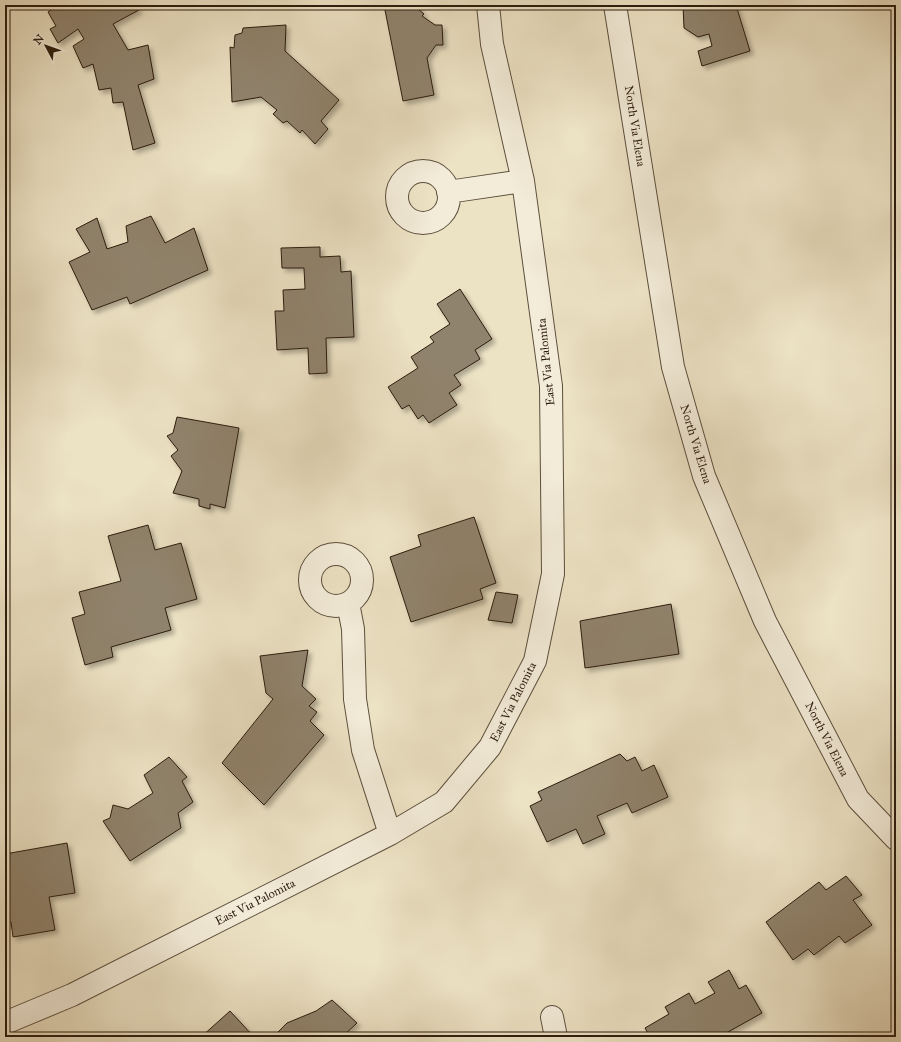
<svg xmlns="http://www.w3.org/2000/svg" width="901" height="1042" font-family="'IM FELL Great Primer',serif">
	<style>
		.building { fill: #90836d; stroke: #2c1c0e; filter: url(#shadow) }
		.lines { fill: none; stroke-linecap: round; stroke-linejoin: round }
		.street-casing { stroke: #5c4e3c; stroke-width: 24 }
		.street { stroke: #f3ecd9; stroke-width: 22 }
		.labels { text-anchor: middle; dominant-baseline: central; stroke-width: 3.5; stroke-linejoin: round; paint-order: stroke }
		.street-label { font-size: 12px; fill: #2c1c0e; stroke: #f3ecd9 }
	</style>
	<defs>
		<filter id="shadow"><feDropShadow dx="3.5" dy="3.5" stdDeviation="2" flood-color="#0004"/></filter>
	</defs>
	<rect width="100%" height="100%" fill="#ece2c4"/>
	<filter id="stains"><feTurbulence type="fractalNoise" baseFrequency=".005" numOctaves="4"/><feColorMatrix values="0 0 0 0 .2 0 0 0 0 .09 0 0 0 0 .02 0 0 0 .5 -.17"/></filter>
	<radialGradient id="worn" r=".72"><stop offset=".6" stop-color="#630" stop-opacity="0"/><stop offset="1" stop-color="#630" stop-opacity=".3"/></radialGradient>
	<path class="building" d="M58,5H136L139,10L113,24L128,50L148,45L154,79L138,85L155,143L133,150L123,102L113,103L111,88L99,90L93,64L83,68L73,46L84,39L78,29L58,43L50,29L56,26L48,12Z
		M384,5H421L418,9L424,14L422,16L435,25H442L443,45H436L427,58L434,95L403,101Z
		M683,5H736L750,51L702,66L698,51L712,46L709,34L698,37L684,28Z
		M286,25L285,51L339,100L321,121L328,129L315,144L302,130L300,133L287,121L283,123L273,114L277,110L261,97L232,102L230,47L234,48L235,35L242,33L243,28Z
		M151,216L165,243L194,228L208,270L130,304L127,297L92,310L69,262L90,252L76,229L97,218L107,249L128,242L126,226Z
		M320,247V257L340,256L341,272L351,271L354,337L326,338L327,373L309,374L308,348L277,350L275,311H284L283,290L305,289L304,268H282L281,248Z
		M460,289L492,339L475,350L480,359L454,375L461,385L449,393L457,405L429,423L423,415L418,419L409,405L402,409L388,387L418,368L411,357L434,342L430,337L450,324L437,304Z
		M177,417L239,428L225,508L210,504V509L199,506V499L173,493L182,471L171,456L178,450L167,436L173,433Z
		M474,517L496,583L480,589L483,599L411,622L390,557L421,546L418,535Z
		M148,525L155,550L181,543L197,599L165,608L171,630L111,647L113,657L85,665L72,618L85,614L79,592L121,581L108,536Z
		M496,592L518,595L512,623L488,620Z
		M671,604L679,654L585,668L580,621Z
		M308,650L302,686L316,699L309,706L317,712L310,721L324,735L264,805L222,763L273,699L266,693L260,656Z
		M620,754L627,761L635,757L642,771L654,765L668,797L632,813L627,803L597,816L605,834L583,844L576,829L547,842L530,806L542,800L538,792Z
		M169,757L187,777L182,781L193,802L178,813L181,828L130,861L103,821L110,818L113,805L128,809L153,793L144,775Z
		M67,843L75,893L49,897L55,930L13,937L11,922L5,923V854Z
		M846,876L862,895L853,900L872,925L845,943L839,936L814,955L808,949L793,960L766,922L819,882L826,890Z
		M729,970L739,989L746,985L762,1013L719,1037H650L645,1028L669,1014L665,1007L689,993L695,1004L715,993L708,982Z
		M332,1000L357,1023L342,1037H273L287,1023L316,1011Z
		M230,1011L254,1037H201Z"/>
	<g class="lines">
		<g class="street-casing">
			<path id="street" d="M615,5L673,367L704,476L765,621L858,799L896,839
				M397 197a26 26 0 1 1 52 0a26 26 0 1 1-52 0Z
				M448,192L523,181
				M310 580a26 26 0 1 1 52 0a26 26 0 1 1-52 0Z
				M348,603L353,629L355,699L363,750L390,834
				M552,1017L556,1037
				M5,1023L72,995L390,834L444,802L490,747L535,661L553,574L551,386L523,181L492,44L488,5"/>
		</g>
		<use href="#street" class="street"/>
	</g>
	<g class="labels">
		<g class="street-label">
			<text transform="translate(635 126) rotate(81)">North Via Elena</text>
			<text transform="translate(546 362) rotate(-96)">East Via Palomita</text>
			<text transform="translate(696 444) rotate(73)">North Via Elena</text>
			<text transform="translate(513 702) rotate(-63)">East Via Palomita</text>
			<text transform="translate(827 739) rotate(63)">North Via Elena</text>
			<text transform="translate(255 902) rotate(-27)">East Via Palomita</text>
		</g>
	</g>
	<rect width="901" height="1042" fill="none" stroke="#ece2c4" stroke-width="20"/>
	<rect x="6" y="6" width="889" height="1030" fill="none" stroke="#2c1c0e" stroke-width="2"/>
	<rect x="10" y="10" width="881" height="1022" fill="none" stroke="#2c1c0e"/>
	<g transform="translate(46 46) rotate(311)" stroke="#f3ecd9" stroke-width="3" paint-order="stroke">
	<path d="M0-3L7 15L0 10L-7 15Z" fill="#2c1c0e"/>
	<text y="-6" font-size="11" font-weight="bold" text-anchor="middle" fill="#2c1c0e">N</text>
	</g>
	<rect width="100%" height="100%" filter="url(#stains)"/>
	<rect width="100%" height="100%" fill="url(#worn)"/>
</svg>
